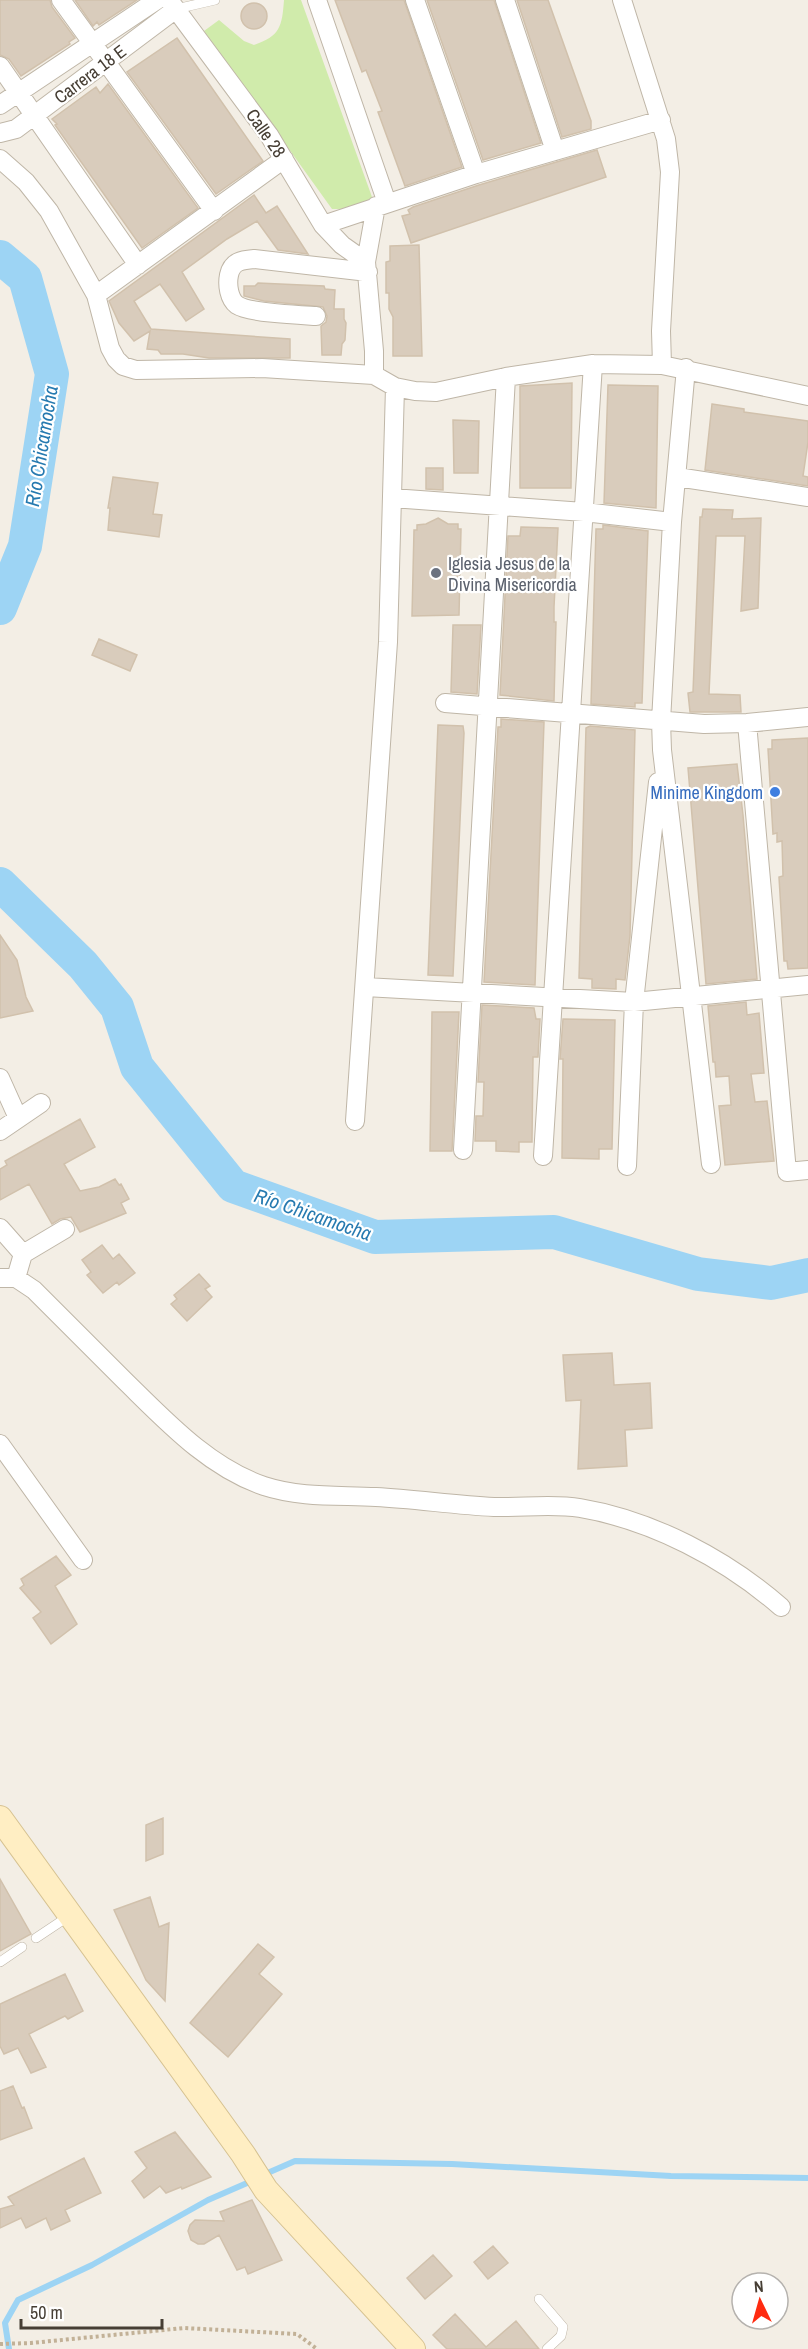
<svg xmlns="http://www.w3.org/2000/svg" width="808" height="2349" font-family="'Archivo Narrow',sans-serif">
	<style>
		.green { fill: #d0ebab }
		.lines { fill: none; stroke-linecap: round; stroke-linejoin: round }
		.stream { stroke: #9dd4f4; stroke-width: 6 }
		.river { stroke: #9dd4f4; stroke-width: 34 }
		.building { fill: #d9ccbc; stroke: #d1c1ac; stroke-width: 1.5 }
		.service-casing { stroke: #bfb6a7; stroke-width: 10 }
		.minor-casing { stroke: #bfb6a7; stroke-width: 20 }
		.secondary-casing { stroke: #d6c291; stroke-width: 26 }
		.path { stroke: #c2b197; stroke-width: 4; stroke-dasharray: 3 3; stroke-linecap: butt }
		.service { stroke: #fff; stroke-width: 9 }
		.minor { stroke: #fff; stroke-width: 18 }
		.secondary { stroke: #ffeec3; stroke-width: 24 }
		.worship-dot { fill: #6b7280; stroke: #fff; stroke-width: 2 }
		.shop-dot { fill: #3f7fe0; stroke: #fff; stroke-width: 2 }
		.labels { text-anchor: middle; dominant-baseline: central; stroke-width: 4.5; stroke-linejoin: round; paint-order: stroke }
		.street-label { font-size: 18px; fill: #463e34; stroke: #fff }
		.worship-label { font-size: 18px; fill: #5b616d; stroke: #fff; text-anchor: start }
		.shop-label { font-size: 18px; fill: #366cbe; stroke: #fff; text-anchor: end }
		.water-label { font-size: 20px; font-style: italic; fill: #267ab0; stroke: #fff }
	</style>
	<rect width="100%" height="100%" fill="#f3eee5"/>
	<path class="green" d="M284,0H301L372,197C361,208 346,209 332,209L204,31L219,20L244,41L254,45C280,36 282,27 284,0Z"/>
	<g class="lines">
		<path class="stream" d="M263,2175L295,2161L452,2164L671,2176L808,2178
			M9,2349L5,2323L18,2300L92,2265L208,2200L254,2180"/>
		<path class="river" d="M0,257L25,278L52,374L25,546L0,608
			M0,884L83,965L117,1007L137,1067L233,1186L375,1237L554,1232L698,1274L771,1283L808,1275"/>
	</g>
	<path class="building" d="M0,0H50L52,7L75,38L69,42L70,44L21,76L9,59L0,55Z
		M75,0H137L99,25L97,22L93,26Z
		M335,0H404L462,167L405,186L378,112L382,111L366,70L362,72Z
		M427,0H494L541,143L483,160Z
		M517,0H548L591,121V129L562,137Z
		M241 16a13 13 0 1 1 26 0a13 13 0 1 1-26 0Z
		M177,38L263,161L216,194L127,72Z
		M108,84L198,208L142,248L55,125L57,124L52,119L96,87L100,93Z
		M597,150L606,177L411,243L402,216L410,214L408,210L413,207L479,185Z
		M254,195L266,213L277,206L308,254L278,250L257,221L227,239L182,272L204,309L186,321L160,284L134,301L151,329L290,339V358H209L183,354H161L158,350L147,349L150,331L134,341L119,323L109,301Z
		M419,245L422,356H393V317L389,309V293H386V262L390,261V246Z
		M258,283L324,286L325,289L335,290L334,309H344V319L346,323L345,340L342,344L341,355H322L321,326L326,322L327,316L323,307L264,301L244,296V286H255Z
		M572,383L571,488H520V386Z
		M608,385L658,386L656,508L604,503Z
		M712,404L744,409V412L808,421V442L803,476L808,477V486L705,470Z
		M453,420L479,421L478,473H454Z
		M426,468H443V490L426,489Z
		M113,477L158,483L153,514L162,515L159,537L108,530L110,508H108Z
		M703,509L733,510L732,519L761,518L758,608L741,611L745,536H716L709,694L740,695L741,712H690L688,693L693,692L700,517H702Z
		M438,518L448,524H458V529H461L459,615L412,616L414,530H417V525L426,524Z
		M603,525L648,531L642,703H635V707L591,704L596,529H603Z
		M521,527L558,528L554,607V622H556L554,701L500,695L508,536H520Z
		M453,625H481L477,694L451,692Z
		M99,639L137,655L130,671L92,655Z
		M501,719L544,722L535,985L484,982L498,727H501Z
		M438,725L463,726L464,733L453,976L428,975Z
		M590,726L635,730L630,936L625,980L616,979V989L592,988V979L579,978L586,728Z
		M808,738V968L788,969L787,961H784L779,877L783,876L782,841L777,842V833L773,834L768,749H772V740Z
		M737,764L743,815L757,979L706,984L688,768Z
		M0,935L17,960L26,997L33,1011L0,1018Z
		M746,1002L747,1015L759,1013L764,1073L751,1074L755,1102L767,1101L774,1161L725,1165L719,1106L731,1105L729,1076L716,1077L715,1062H713L708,1006Z
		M482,1005L534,1008L536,1019H540L538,1057H533L532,1142H519V1152L496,1151V1141H475L476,1116H483L484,1082H478Z
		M432,1012H459L452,1151H430Z
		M563,1019L615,1020L612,1149H599V1159L562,1158L563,1059H560Z
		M80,1119L95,1147L64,1164L80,1191L99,1187L115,1179L119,1185L121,1184L129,1199L121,1203L126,1213L80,1232L71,1217L60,1219L52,1224L29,1184L0,1200V1169L7,1165L5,1161Z
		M102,1245L113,1259L119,1254L135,1273L119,1285L117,1282L103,1293L87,1275L91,1272L82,1260Z
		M199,1274L210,1286L205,1289L212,1297L187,1321L171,1304L177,1299L174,1295Z
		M612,1353L614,1385L650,1383L652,1428L625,1430L627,1466L578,1469L581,1400L566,1401L563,1355Z
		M56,1556L71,1575L55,1586L77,1624L51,1644L33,1618L41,1612L20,1588L24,1585L21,1579Z
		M163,1818V1854L146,1861V1825Z
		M0,1879L31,1934L0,1951Z
		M150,1897L159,1927L169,1923L165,2001L146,1980L114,1910Z
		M258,1944L274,1957L259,1974L282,1994L228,2057L190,2023Z
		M65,1974L83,2011L68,2019L65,2016L29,2034L46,2067L31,2073L18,2048L4,2054L0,2046V2004Z
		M13,2086L22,2108L24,2107L32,2128L0,2140V2091Z
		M175,2132L211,2177L182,2189L181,2187L166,2193L160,2186L144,2198L132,2181L147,2168L135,2152Z
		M84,2158L101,2193L65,2210L70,2221L51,2230L46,2218L26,2228L21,2218L0,2228V2209L14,2205L8,2197Z
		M252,2200L282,2260L248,2274L245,2267L237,2270L219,2235L204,2244H198L191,2240L188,2231L190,2225L195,2220L224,2221L220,2212Z
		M493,2246L508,2263L488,2279L474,2262Z
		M433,2255L452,2276L425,2299L407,2278Z
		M455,2314L486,2347L516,2321L539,2349H447L433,2335Z"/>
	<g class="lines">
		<g class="service-casing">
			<path id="service" d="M176,9L215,0
				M36,1938L69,1916
				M0,1962L22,1947
				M539,2299L563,2327L561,2336L547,2349"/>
		</g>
		<g class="minor-casing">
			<path id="minor" d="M61,0L214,211
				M169,0L269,135L323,225L342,245L366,262
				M317,0L387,203
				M415,0L476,174
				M505,0L555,151
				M622,0L666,139L670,172L661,331L662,365
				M0,66L138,265
				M0,105L157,0
				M0,133L16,129L176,9
				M0,159L26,182L49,211L96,295L110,348L116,359L123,366L136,370L262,368L374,375
				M376,206L366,262L374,351V375L395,387L415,391L436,392L506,377L593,364L662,365L808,396
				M323,225L476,174L661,120
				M96,295L284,159
				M316,316C299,315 249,313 237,305C229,299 227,285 229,275C232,261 242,260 254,259L368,272
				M686,368L672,522L661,721L662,750L711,1164
				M677,477L808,497
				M392,498L584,512L672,522
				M445,703L704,724L747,723L808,717
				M747,723L787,1172L808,1170
				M365,987L634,1002L808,985
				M0,1078L18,1118
				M355,1121L388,642L395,387
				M0,1131L41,1103
				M463,1150L506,377
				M543,1156L593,364
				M627,1166L634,1002L658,782
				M0,1228L23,1254
				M0,1278H16L34,1290C64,1320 94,1350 124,1380C165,1420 208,1467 264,1486C301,1498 338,1495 376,1497C415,1499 454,1505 494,1507C522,1508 551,1503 580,1508C652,1520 726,1559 781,1607
				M16,1278L23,1254L65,1229
				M0,1444L83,1560"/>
		</g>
		<g class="secondary-casing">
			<path id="secondary" d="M0,1818L243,2154L266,2190L413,2349"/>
		</g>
		<path class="path" d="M0,2344L31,2343L184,2328L297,2334L317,2349"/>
		<use href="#service" class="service"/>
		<use href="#minor" class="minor"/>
		<use href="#secondary" class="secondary"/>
	</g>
	<circle class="worship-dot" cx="436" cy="573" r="6"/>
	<circle class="shop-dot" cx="775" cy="792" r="6"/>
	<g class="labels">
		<g class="street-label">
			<text transform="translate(90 74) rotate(-37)">Carrera 18 E</text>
			<text transform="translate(266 133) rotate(55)">Calle 28</text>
		</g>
		<g class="worship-label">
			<text x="448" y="563">Iglesia Jesus de la<tspan x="448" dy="21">Divina Misericordia</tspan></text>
		</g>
		<g class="shop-label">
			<text x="763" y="792">Minime Kingdom</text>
		</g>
		<g class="water-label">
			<text transform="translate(41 446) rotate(-81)">Río Chicamocha</text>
			<text transform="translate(313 1214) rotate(19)">Río Chicamocha</text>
		</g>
	</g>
	<g transform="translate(760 2301) rotate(355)"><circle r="28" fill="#ffffff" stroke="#b5b2ae" stroke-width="1.5"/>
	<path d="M0-4.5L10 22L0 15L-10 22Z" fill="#ff2b10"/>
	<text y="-9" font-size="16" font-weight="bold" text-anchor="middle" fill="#463e34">N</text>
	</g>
	<path d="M21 2319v9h141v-9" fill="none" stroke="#463e34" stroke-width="3"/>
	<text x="30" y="2319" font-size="18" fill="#463e34" stroke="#ffffff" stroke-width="4.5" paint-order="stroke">50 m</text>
</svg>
